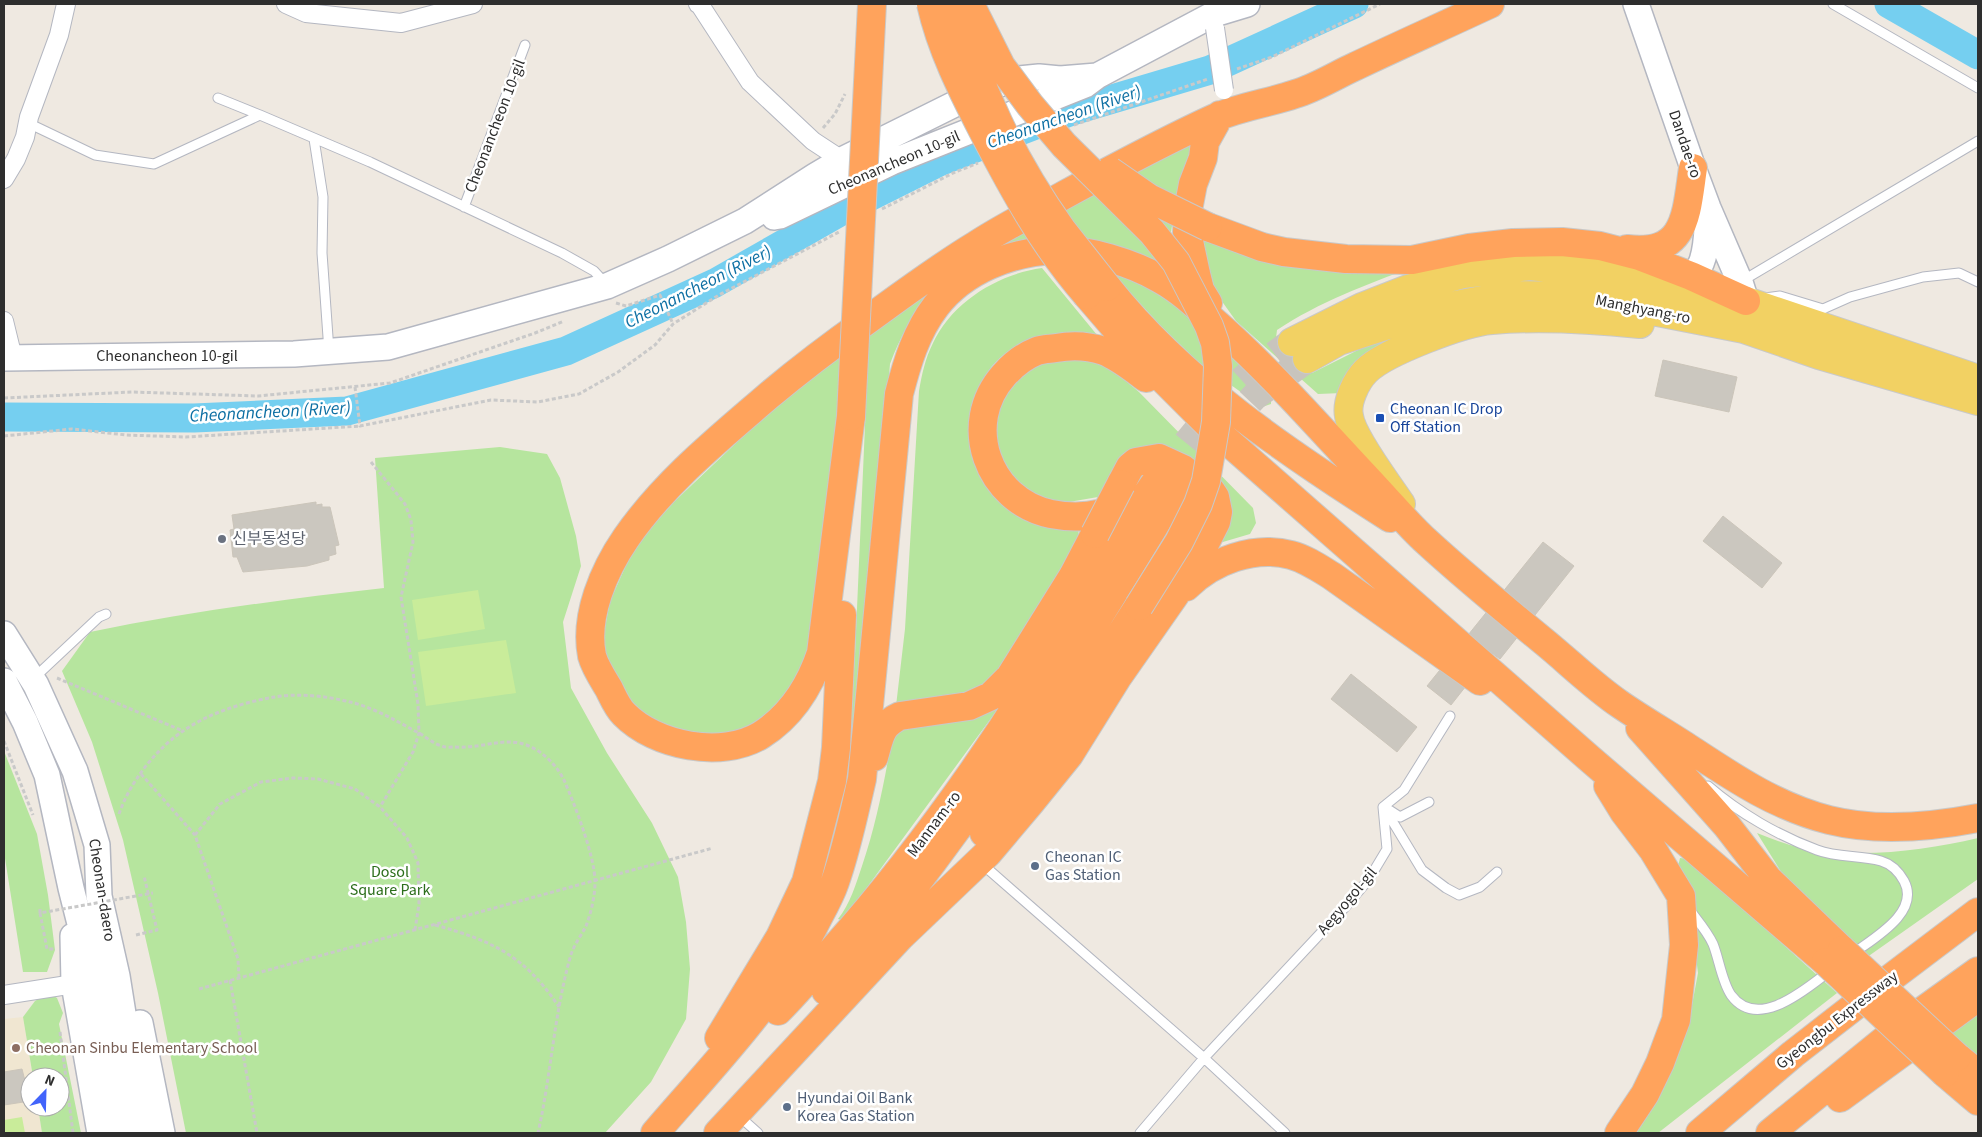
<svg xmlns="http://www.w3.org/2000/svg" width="1982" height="1137" font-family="'Source Sans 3','Noto Sans KR',sans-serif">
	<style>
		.education { fill: #f0e6d1 }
		.green { fill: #b6e59e }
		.pitch { fill: #c9ec9a }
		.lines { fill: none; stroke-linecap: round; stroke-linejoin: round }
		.river { stroke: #75cff0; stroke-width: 29 }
		.building { fill: #cbc7bf; stroke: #cbc5ba }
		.primary-tunnel { stroke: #c8c4bd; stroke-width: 28; stroke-dasharray: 28 14; stroke-linecap: butt }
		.lane-casing { stroke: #b4b7c1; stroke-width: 11 }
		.street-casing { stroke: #b4b7c1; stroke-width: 20 }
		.secondary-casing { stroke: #b4b7c1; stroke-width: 28 }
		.primary-casing { stroke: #c9c9c9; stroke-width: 30 }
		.highway-casing { stroke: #c9c9c9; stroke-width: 30 }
		.path { stroke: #c9c9c9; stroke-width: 3; stroke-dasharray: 4 2.5; stroke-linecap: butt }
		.lane { stroke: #fff; stroke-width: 9 }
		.street { stroke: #fff; stroke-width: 18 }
		.secondary { stroke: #fff; stroke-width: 25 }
		.primary { stroke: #f2d163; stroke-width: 28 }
		.highway { stroke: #ffa35c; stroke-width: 28 }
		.street-bridge-casing { stroke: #b4b7c1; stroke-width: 20; stroke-linecap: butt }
		.highway-bridge-casing { stroke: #c9c9c9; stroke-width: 30; stroke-linecap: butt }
		.path-bridge { stroke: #c9c9c9; stroke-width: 3; stroke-dasharray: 4 2.5; stroke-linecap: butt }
		.street-bridge { stroke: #fff; stroke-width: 18 }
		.highway-bridge { stroke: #ffa35c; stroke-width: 28 }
		.transit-dot { fill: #1a4fb4; stroke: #fff; stroke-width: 2 }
		.worship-dot { fill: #6b7280; stroke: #fff; stroke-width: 2 }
		.service-dot { fill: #5c6f8a; stroke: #fff; stroke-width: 2 }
		.education-dot { fill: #8d6e63; stroke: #fff; stroke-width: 2 }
		.labels { text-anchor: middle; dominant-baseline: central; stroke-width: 5; stroke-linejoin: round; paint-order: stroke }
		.street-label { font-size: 16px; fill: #2e2e2e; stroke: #fff }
		.transit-label { font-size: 16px; fill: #164399; stroke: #fff; text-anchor: start }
		.worship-label { font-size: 16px; fill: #5b616d; stroke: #fff; text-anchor: start }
		.service-label { font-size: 16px; fill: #4e5e75; stroke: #fff; text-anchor: start }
		.park-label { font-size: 16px; fill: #2c6e1b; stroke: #fff }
		.education-label { font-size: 16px; fill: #785e54; stroke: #fff; text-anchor: start }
		.water-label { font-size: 18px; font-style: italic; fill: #0d6fa3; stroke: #fff }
	</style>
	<rect width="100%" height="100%" fill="#efe9e1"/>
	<path class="education" d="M23,1017L33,1077H30V1107H38L42,1133H4V1019Z"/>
	<path class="green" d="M1200,133L1177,195L1171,232L1175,250L1164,275L1022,243L996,247Z
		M1200,239L1228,249L1413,267C1366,285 1319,302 1277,330L1276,338L1302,369L1312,373L1366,346L1443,320L1342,393L1318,394L1236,321L1211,286Z
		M1042,268L1102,341C1085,340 1062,335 1045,337C1018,340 988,361 981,387C976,407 975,431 973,452L1079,528L1076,554L1025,636L980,692L896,706L905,629L919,391C922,374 925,359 933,343C952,302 998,274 1042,268Z
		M1112,273L1145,286L1187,312L1271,396V404L1262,407L1197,361L1159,324Z
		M930,290C913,314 900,337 890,364L858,739L837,833L834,829L849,744L855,654L866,403L840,402L806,674L761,721L735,731L702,738L662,728L632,705L606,657L603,638L610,601L632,552L647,532L675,501L791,391Z
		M1067,356L1108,366L1139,392L1253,508L1256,523L1250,534L1216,544L1202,472L1113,475L1098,497L1063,503L1036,497L1008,474L998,452L994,426L1001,398L1030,366Z
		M500,447L547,454L560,478L576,536L581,566L563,622L571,688L607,753L652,823L678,877L686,922L690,969L686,1019L651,1082L605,1133H186L158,993L123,840L92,742L62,671L90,632C187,612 286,599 384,588L375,458Z
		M1011,691L846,916L842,920L838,919C850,904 856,884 862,866C877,822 885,778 893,732Z
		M4,751L37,834L48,895L55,950L47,972H23L4,852Z
		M1757,833C1768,837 1779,842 1790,845C1851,860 1918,852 1978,838V879L1863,960L1806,912Z
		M1680,858L1688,859L1837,993L1658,1133H1632L1676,1050L1692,1005L1698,973L1691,917L1677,871Z
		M49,993L57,998L63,1013L59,1024L81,1133H42L38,1107H60V1077H33L23,1017L35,1001Z
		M1978,1010V1058L1948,1032Z"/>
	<path class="pitch" d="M478,590L485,629L418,640L412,600Z
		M506,640L516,693L426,706L418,652Z
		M22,1117L25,1133H4V1120Z"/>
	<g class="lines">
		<path class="river" d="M1889,4L1978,55
			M4,417L194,418L347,411L566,351L715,283L847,208L939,162L1072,111L1210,70L1354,4"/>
	</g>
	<path class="building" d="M1663,360L1737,377L1729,412L1655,396Z
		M316,502V505L322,504V507H330L339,545L335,546L336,554L329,556V560L307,566L243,572L237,557H233L230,530L234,529L232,515Z
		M1723,516L1782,563L1762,588L1703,541Z
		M1543,542L1574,566L1500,659L1492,653L1451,705L1427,686Z
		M1351,674L1417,727L1397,752L1331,699Z
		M22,1069L30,1101L4,1105V1072Z"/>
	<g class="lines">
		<path class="primary-tunnel" d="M1221,432L1255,396L1307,359
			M1160,476L1226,395L1248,375L1292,342"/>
		<g class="lane-casing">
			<path id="lane" d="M1833,4L1978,88
				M218,98L260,115
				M28,123L95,155L154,164L260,115L370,162L562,253L594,271L606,284
				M314,139L323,197L322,253L329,351
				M464,207L525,45
				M1742,281L1978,141
				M1765,298L1780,296L1823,309L1850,297L1923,277L1959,273L1978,282
				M34,678L99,617L106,614
				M1708,786C1739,813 1779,836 1817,850C1838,858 1860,855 1881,861C1891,864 1899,872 1904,881C1921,913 1872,939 1851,955
				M1383,807L1404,790L1450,716
				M1386,808L1400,817L1429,802
				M1385,809L1422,870L1446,888L1459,895L1480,887L1497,872
				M981,863L1204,1058L1285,1133
				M1689,909C1697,920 1707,931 1713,944C1719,959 1722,982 1731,995C1758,1032 1807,988 1831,970
				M739,1116L758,1133
				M1140,1133L1204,1058L1347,905L1369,879L1387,849L1383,807"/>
		</g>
		<g class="street-casing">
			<path id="street" d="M286,4L306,13L401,23L473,4
				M698,4L700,5L750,82L813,141L842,160
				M4,179L16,159L25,137L29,117L59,35L66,4
				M4,321L13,358
				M4,995L74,984"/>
		</g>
		<g class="secondary-casing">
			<path id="secondary" d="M1636,4L1693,168L1708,208L1740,282L1746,301L1745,316
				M774,217L780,216L892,162L1085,85L1097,76L1214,14L1247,4
				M1672,281C1709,283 1706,239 1708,213
				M4,358L294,354L388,347L607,286L668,259L745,221L815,176L842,160L991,86L1019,79L1039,77L1060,79L1097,76
				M4,634L36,685L75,771L97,845L99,896L117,976L142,1133
				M4,681L25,722L47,775L71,888L96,987L123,1133
				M73,936L74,984L100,1133
				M140,1023L162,1133"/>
		</g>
		<g class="primary-casing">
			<path id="primary" d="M1292,342L1362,307L1408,289L1463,274L1530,266L1609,274L1746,301L1978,379
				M1307,359L1339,341L1440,308L1509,295L1576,296L1744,329L1819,355L1978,401
				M1401,504C1388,484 1352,438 1349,416C1346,402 1356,381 1366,371C1385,352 1464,322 1492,320C1541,316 1591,319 1640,324"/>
		</g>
		<g class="highway-casing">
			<path id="highway" d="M1208,227L1262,247L1284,252L1346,259L1412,260L1469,248L1513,243L1562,242L1600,246L1639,256L1691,276L1746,301
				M1627,249C1687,256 1686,214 1693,168
				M1107,287C1183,383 1288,453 1390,518
				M1087,295L1137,353L1209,425L1590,759L1826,962
				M1208,303L1200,290L1196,274L1187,232L1188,210L1193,184L1203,158L1205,142L1220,115
				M851,416L821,653C810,686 791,716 761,735C722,759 655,746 624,714C617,707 613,697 609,689C603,679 595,667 592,656C584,616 604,570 626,538C664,483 717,440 767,397C799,370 832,345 866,321C902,295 938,268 976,245C1005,226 1036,211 1066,194C1116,167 1166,140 1217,117C1243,106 1269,103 1295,94C1316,88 1336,75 1356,66C1400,45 1445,25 1490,4
				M1124,504C1101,517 1077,519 1051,514C988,501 960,424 1004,375C1013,365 1024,356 1037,351C1043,349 1050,349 1056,348C1072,345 1089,346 1104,351C1119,357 1134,369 1146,378
				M1186,587C1212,561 1254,545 1291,555C1306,559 1319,568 1332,576L1480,681
				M1640,728L1727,826L1768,879L1842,950
				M874,757C880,737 880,725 900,716L969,706L991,696L1010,677L1073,576L1095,534
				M1608,786L1624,812L1653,850L1681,896L1684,945L1676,1020L1667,1044L1660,1063L1645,1094L1619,1133
				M984,833L1068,715L1139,606
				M826,991C854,958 883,927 909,893C1008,765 1093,628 1176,490
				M778,1011C797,992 814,972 831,952C905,869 971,779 1030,685C1073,615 1111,543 1160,476
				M719,1038L780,937L806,882L832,781L836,748L842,615
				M1957,1057L1978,1074
				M1945,1073L1978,1101
				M1840,1098L1978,997
				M655,1133C714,1064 779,999 819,916C825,905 831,894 835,882C847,848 854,813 862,779L899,394C907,363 916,332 936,306C964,270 1010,252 1056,250C1087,249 1133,263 1160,279C1182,291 1200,309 1219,326C1275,376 1324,433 1376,488C1393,506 1409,526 1427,542C1464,576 1503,608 1542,640C1568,661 1593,686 1621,705C1643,720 1667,734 1690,749C1734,778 1777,807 1829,820C1877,832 1931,827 1978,818
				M718,1133L900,937L988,853L1031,802L1069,755L1117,678L1189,575L1216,522L1218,512L1215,497L1211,491L1183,469L1159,458L1136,462L1130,467L1121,484
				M1700,1133L1793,1054L1892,977L1978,912
				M1770,1133L1903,1025L1978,971"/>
		</g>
		<path class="path" d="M1237,69L1272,57L1380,4
			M1074,125L1208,79
			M823,128L835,114L845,94
			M882,209L953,173L978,163
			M616,303L626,306L660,295L673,324
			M355,387L360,426L491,400L538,402L579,394L618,372L655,345L673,324L719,295L839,232
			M4,398L132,392L258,396L390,383L535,333L564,321
			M4,436L72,429L126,435L186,437L360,426
			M371,462L405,504L411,520L413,542L401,597L418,704L419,733L413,752L380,807
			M57,678L183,731
			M4,741L33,815
			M141,774L195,835L238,959L239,978
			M119,814C130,782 155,750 183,731C209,713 244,702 275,697C298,693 327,696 350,702C372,707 395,720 415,731C424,735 433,744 442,746C446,748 451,747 455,747C489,749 511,731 541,753C551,760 559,770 564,780C575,805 595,857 595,882C595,896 591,913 586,926C581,936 573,946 570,958C554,1015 551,1075 538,1133
			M195,835L220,804L261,782L293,778L318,779L355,789L380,807L407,838L418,863L419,904L415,930
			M40,913L47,949H55
			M435,925C493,941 525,956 559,1007
			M136,935L157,930L144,876
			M230,980L257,1133
			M199,989L713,848
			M60,1032L73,1133"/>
		<use href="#lane" class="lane"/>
		<use href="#street" class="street"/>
		<use href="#secondary" class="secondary"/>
		<use href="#primary" class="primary"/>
		<use href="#highway" class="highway"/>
		<g class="street-bridge-casing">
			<path id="street-bridge" d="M1215,28L1224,90"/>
		</g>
		<g class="highway-bridge-casing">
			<path id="highway-bridge" d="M931,4C941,49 962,90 983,131C1013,189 1044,246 1087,295
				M956,4C975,84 1014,163 1062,230C1077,249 1092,268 1107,287
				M970,4L1001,66L1030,105L1064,145L1152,232L1176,262L1209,326L1215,343L1218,366L1216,422L1206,481L1198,504L1179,542L1139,606
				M1110,171L1149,198L1208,227
				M851,416L872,4
				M1095,534L1121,484
				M1842,950L1957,1057
				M1826,962L1945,1073"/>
		</g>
		<path class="path-bridge" d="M40,909V913L153,893"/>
		<use href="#street-bridge" class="street-bridge"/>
		<use href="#highway-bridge" class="highway-bridge"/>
	</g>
	<rect class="transit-dot" x="1375" y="413" width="10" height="10" rx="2.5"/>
	<circle class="worship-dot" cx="222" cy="539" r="5"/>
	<g class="service-dot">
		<circle cx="1035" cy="866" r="5"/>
		<circle cx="787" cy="1107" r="5"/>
	</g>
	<circle class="education-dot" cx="16" cy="1048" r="5"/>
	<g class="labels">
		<g class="street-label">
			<text transform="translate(495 126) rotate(-69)">Cheonancheon 10-gil</text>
			<text transform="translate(1685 144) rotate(71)">Dandae-ro</text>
			<text transform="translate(894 163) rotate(-23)">Cheonancheon 10-gil</text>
			<text transform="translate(1643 309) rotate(11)">Manghyang-ro</text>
			<text x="167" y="356">Cheonancheon 10-gil</text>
			<text transform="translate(934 824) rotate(-53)">Mannam-ro</text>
			<text transform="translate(102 890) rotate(81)">Cheonan-daero</text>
			<text transform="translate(1347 901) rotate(-50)">Aegyogol-gil</text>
			<text transform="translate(1837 1020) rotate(-38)">Gyeongbu Expressway</text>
		</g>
		<g class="transit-label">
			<text x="1390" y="409">Cheonan IC Drop<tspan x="1390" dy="18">Off Station</tspan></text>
		</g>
		<g class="worship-label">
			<text x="232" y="539">신부동성당</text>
		</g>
		<g class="service-label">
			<text x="1045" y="857">Cheonan IC<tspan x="1045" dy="18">Gas Station</tspan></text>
			<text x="797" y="1098">Hyundai Oil Bank<tspan x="797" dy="18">Korea Gas Station</tspan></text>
		</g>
		<g class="park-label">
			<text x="390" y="872">Dosol<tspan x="390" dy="18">Square Park</tspan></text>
		</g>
		<g class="education-label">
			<text x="26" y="1048">Cheonan Sinbu Elementary School</text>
		</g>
		<g class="water-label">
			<text transform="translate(1064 117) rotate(-19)">Cheonancheon (River)</text>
			<text transform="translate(698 287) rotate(-27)">Cheonancheon (River)</text>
			<text transform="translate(270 412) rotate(-3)">Cheonancheon (River)</text>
		</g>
	</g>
	<rect width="1982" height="1137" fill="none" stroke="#2e2e2e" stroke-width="10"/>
	<g transform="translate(45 1092) rotate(23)"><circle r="24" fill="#ffffff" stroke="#ababab"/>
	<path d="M0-4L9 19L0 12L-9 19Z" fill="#4264fb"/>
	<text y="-8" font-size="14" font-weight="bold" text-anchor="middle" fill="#2e2e2e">N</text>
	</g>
</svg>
